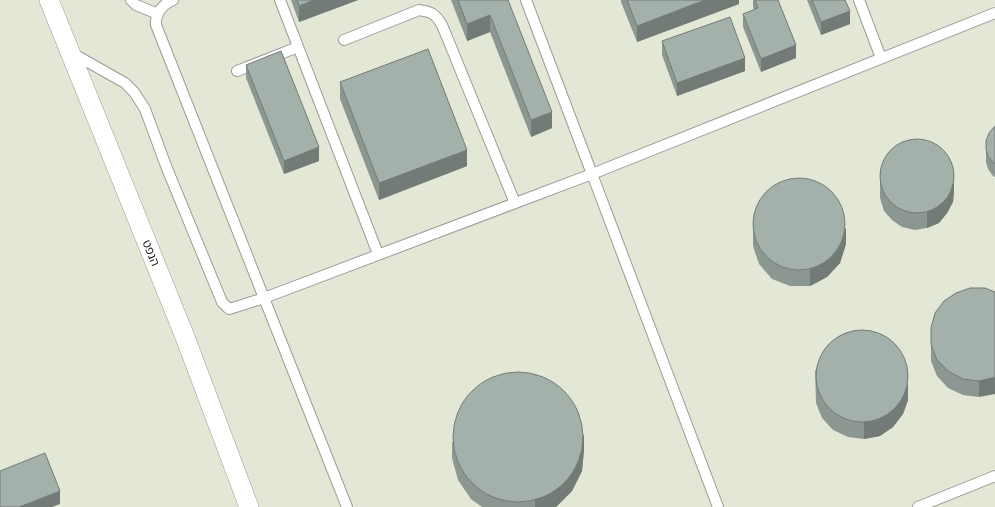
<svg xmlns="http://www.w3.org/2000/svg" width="995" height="507" font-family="'Alegreya Sans','Noto Sans Hebrew',sans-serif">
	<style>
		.industrial { fill: #e2e7d6 }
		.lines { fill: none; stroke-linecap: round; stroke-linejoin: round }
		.service-casing { stroke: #9b9b9b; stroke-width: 12 }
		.minor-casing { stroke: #9b9b9b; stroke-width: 20 }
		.service { stroke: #fff; stroke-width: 10 }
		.minor { stroke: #fff; stroke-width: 19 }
		.wall { fill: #8d9792 }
		.shaded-wall { fill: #737b77 }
		.building { fill: #a4b0aa; stroke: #737b77 }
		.labels { text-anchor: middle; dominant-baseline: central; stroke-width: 3; stroke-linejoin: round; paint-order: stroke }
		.street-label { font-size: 12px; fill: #1e1e1e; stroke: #fff }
	</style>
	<rect width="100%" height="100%" fill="#e4eeec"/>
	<path class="industrial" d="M0,0H995V507H0Z"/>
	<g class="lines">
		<g class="service-casing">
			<path id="service" d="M131,0L136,5L158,14
				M280,0L378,254
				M859,0L881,58
				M344,40L419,10C433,12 435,14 442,25L515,203
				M72,53L125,83L134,92L145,109L166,166L222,302L229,309L239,306L264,298L156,25C155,13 163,4 173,0
				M237,71L298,47
				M347,507L264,298L592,174L526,0
				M718,507L592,174L995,13
				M918,507L995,476"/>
		</g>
		<g class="minor-casing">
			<path id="minor" d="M49,0L185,337L249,507"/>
		</g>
		<use href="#service" class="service"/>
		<use href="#minor" class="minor"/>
	</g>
	<path class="wall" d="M291,0H358L299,22Z
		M451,0H508L552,128L531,137L490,32L467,41Z
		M621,0H739V4L637,42L621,2Z
		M753,0H778L796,58L761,72L743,27V14L754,10L753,7Z
		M807,0H845L850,24L821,35Z
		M662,41L745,71L677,96L662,55Z
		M246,65L319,161L284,174L246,78Z
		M340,82L467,166L379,200L340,99Z
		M995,127V177L993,176L988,169L986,162V141Z
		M880,170L954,190L953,202L947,213L939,223L927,228L915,230L902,227L892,220L884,211L880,198Z
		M753,230L846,244L840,263L827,277L810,286H790L772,279L759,264L753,246Z
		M985,288L979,397L963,395L948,388L937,376L931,361V328Z
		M815,370L908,400L903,414L893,427L880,436L864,439L848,437L833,430L822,418L816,403Z
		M452,442L584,450L582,471L572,491L556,507H482L471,499L458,480L452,458Z"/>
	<path class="shaded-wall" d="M314,0H358L299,22V6Z
		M705,0H739V4L637,42V26Z
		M850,11V24L821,35V22Z
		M490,15V32L467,41V24Z
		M796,45V58L761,72V59Z
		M745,58V71L677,96V83Z
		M552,112V128L531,137V120Z
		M319,147V161L284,174V161Z
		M467,150V166L379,200V183Z
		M954,173V190L953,202L947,213L939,223L927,228V212Z
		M846,228V244L840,263L827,277L810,286V269Z
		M908,369V400L903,414L893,427L880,436L864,439V423Z
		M995,377V394L979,397V381Z
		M584,434V450L582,471L572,491L556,507H535V500Z
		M60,491V504L52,507H19Z"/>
	<path class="building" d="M297,0H314L299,6Z
		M458,0H508L552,112L531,120L490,15L467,24Z
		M627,0H705L637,26Z
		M755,0H778L796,45L761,59L743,14L758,8Z
		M812,0H845L850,11L821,22Z
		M730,17L745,58L677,83L662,41Z
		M428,49L467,150L379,183L340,82Z
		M281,51L319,147L284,161L246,65Z
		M994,127H995V164L993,162L988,156L986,149V141L989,133Z
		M880 176a37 37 0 1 1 74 0a37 37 0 1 1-74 0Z
		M753 224a46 46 0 1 1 92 0a46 46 0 1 1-92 0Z
		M970,288H985L995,292V377L979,381L963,379L948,371L937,360L931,344V328L935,313L944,301L956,293Z
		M816 376a46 46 0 1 1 92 0a46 46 0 1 1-92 0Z
		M453 437a65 65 0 1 1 130 0a65 65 0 1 1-130 0Z
		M45,453L60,491L19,507H0V471Z"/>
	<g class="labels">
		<g class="street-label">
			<text transform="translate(151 253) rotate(68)">הנפט</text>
		</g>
	</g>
</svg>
